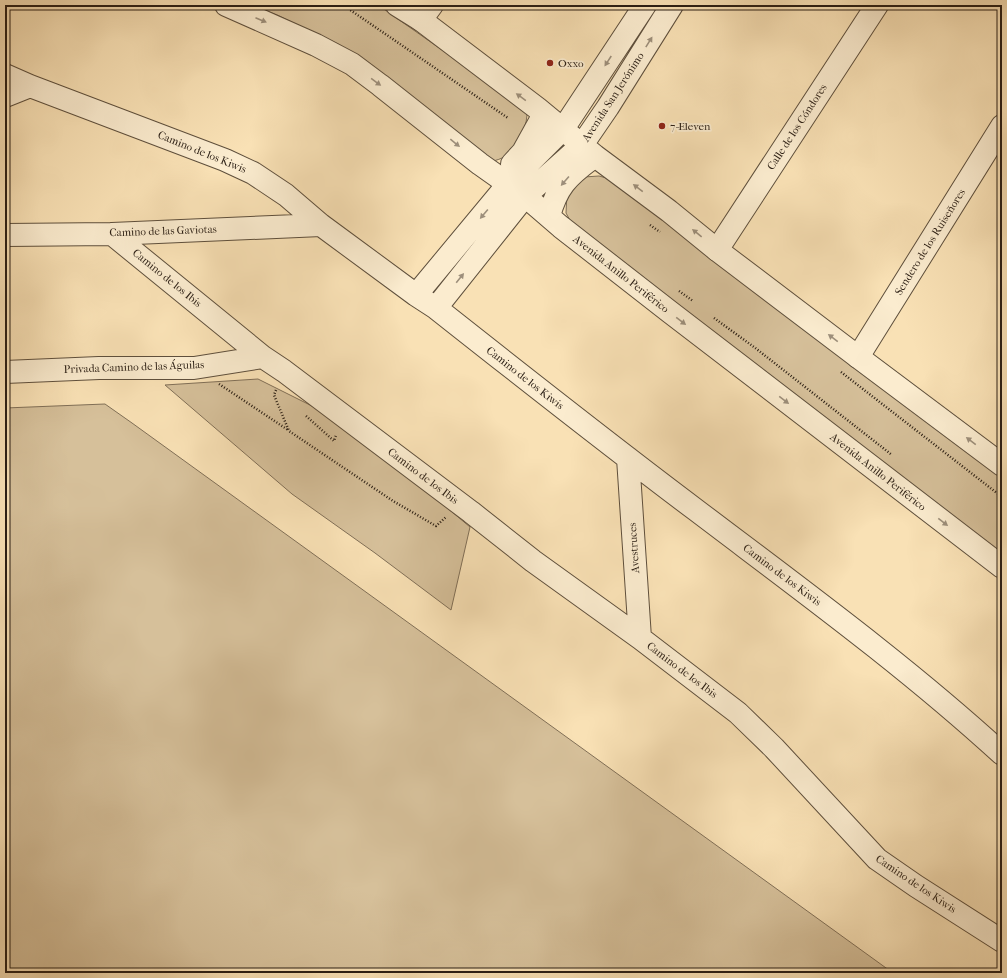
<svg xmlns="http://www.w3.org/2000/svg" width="1007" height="978" font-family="'IM FELL French Canon',serif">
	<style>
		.green { fill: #d6c09a; stroke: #806f57 }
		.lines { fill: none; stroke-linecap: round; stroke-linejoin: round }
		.minor-casing { stroke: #5e4f3c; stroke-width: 24 }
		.tertiary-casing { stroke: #5e4f3c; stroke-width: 24 }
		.path { stroke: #2a1e14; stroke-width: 2.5; stroke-dasharray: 1 2; stroke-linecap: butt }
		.minor { stroke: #fbeccf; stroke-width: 22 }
		.tertiary { stroke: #fbeccf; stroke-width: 22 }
		.oneway { fill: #9d8f7b }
		.poi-dot { fill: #8f2418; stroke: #fbeccf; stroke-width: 1.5 }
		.labels { text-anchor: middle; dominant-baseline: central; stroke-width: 3.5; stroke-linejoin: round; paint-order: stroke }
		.poi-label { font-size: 11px; fill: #2a1e14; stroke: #fbeccf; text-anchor: start }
		.street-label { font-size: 11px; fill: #2a1e14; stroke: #fbeccf }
	</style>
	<rect width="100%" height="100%" fill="#f9e1b5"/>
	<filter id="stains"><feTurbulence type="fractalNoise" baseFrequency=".005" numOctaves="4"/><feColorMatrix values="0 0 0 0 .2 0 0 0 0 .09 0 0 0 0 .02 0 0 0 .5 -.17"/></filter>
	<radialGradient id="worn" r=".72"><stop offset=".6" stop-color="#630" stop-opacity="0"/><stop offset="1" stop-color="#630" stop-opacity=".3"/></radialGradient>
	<path class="green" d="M251,5H378L516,102L527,115C526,131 516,150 502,158C498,160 493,161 489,162L340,45L277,15Z
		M599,176L610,179L1002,477V556L572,224L566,213L567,193L584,177Z
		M258,379L346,423L470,527L451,610L375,553L292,494L165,385Z
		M105,404L132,423L893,973H5V408Z"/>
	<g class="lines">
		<g class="minor-casing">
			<path id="minor" d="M421,20L432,5
				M5,75L30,86L225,160L253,173L286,195L321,225L416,295L436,308C522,376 608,444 696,510C800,589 906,666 1002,754
				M5,96L30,86
				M112,234L263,357L284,371L471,512L533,561L640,638L738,713L774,748L877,859L916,886L1002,941
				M5,235L112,234L321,225
				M717,250L877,5
				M416,295L509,183
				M436,308L525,196
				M858,357L1002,126
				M5,372L99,368H194L263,357
				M628,458L640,638"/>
		</g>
		<g class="tertiary-casing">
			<path id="tertiary" d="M226,5L316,45L352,64L380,85L480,164L525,196L561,227L670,312L1002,567
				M397,5L421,20L537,108L595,156L669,211L717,250L858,357L1002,465
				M512,164L523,152L544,114
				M509,183L563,129L645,5
				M525,196L582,145L608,107L672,5
				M549,216C557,187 567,177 591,159"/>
		</g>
		<path class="path" d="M343,5L508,118
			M650,225L660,232
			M679,291L693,301
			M714,318L754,347L892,455
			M841,372L1002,497
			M219,384L288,430
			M276,390L274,395L289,431L393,501L436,526L446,517
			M306,416L334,441L336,435"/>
		<use href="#minor" class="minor"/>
		<use href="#tertiary" class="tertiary"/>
	</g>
	<defs><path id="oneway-solid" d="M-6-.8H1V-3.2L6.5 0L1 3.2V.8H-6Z"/></defs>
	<g class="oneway">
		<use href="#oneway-solid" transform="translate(261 20) rotate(23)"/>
		<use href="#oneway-solid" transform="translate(649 42) rotate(-58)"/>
		<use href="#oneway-solid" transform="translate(608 61) rotate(123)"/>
		<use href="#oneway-solid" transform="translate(376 82) rotate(36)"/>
		<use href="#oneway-solid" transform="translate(521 97) rotate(-144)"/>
		<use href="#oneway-solid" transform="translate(455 143) rotate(39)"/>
		<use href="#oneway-solid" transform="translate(565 181) rotate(131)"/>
		<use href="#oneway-solid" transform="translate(638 188) rotate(-143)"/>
		<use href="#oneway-solid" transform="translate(484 214) rotate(130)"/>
		<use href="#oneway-solid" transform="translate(697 233) rotate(-141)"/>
		<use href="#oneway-solid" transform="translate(460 278) rotate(-51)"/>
		<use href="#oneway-solid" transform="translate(681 321) rotate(37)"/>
		<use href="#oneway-solid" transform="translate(833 338) rotate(-143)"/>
		<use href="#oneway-solid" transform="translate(784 400) rotate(37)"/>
		<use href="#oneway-solid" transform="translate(971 441) rotate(-143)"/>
		<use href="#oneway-solid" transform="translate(943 522) rotate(38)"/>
	</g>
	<g class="poi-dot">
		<circle cx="550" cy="63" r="4"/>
		<circle cx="662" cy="126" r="4"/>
	</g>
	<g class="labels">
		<g class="poi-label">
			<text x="558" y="63">Oxxo</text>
			<text x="670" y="126">7-Eleven</text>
		</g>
		<g class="street-label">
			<text transform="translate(613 97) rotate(-57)">Avenida San Jerónimo</text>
			<text transform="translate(797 127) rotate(-57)">Calle de los Cóndores</text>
			<text transform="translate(202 152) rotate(22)">Camino de los Kiwis</text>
			<text transform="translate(163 231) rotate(-2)">Camino de las Gaviotas</text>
			<text transform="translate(930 242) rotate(-58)">Sendero de los Ruiseñores</text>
			<text transform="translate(621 274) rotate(38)">Avenida Anillo Periférico</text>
			<text transform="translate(167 278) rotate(39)">Camino de los Ibis</text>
			<text transform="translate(134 367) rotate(-2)">Privada Camino de las Águilas</text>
			<text transform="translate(525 378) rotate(38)">Camino de los Kiwis</text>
			<text transform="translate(878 472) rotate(38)">Avenida Anillo Periférico</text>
			<text transform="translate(423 476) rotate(37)">Camino de los Ibis</text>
			<text transform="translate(634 548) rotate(-94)">Avestruces</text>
			<text transform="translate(782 575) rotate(37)">Camino de los Kiwis</text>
			<text transform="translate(682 670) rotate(37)">Camino de los Ibis</text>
			<text transform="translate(916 884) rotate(34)">Camino de los Kiwis</text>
		</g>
	</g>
	<rect width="1007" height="978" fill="none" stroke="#f9e1b5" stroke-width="20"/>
	<rect x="6" y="6" width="995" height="966" fill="none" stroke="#2a1e14" stroke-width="2"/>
	<rect x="10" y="10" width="987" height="958" fill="none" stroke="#2a1e14"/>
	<rect width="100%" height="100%" filter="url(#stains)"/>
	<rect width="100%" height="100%" fill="url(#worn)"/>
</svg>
